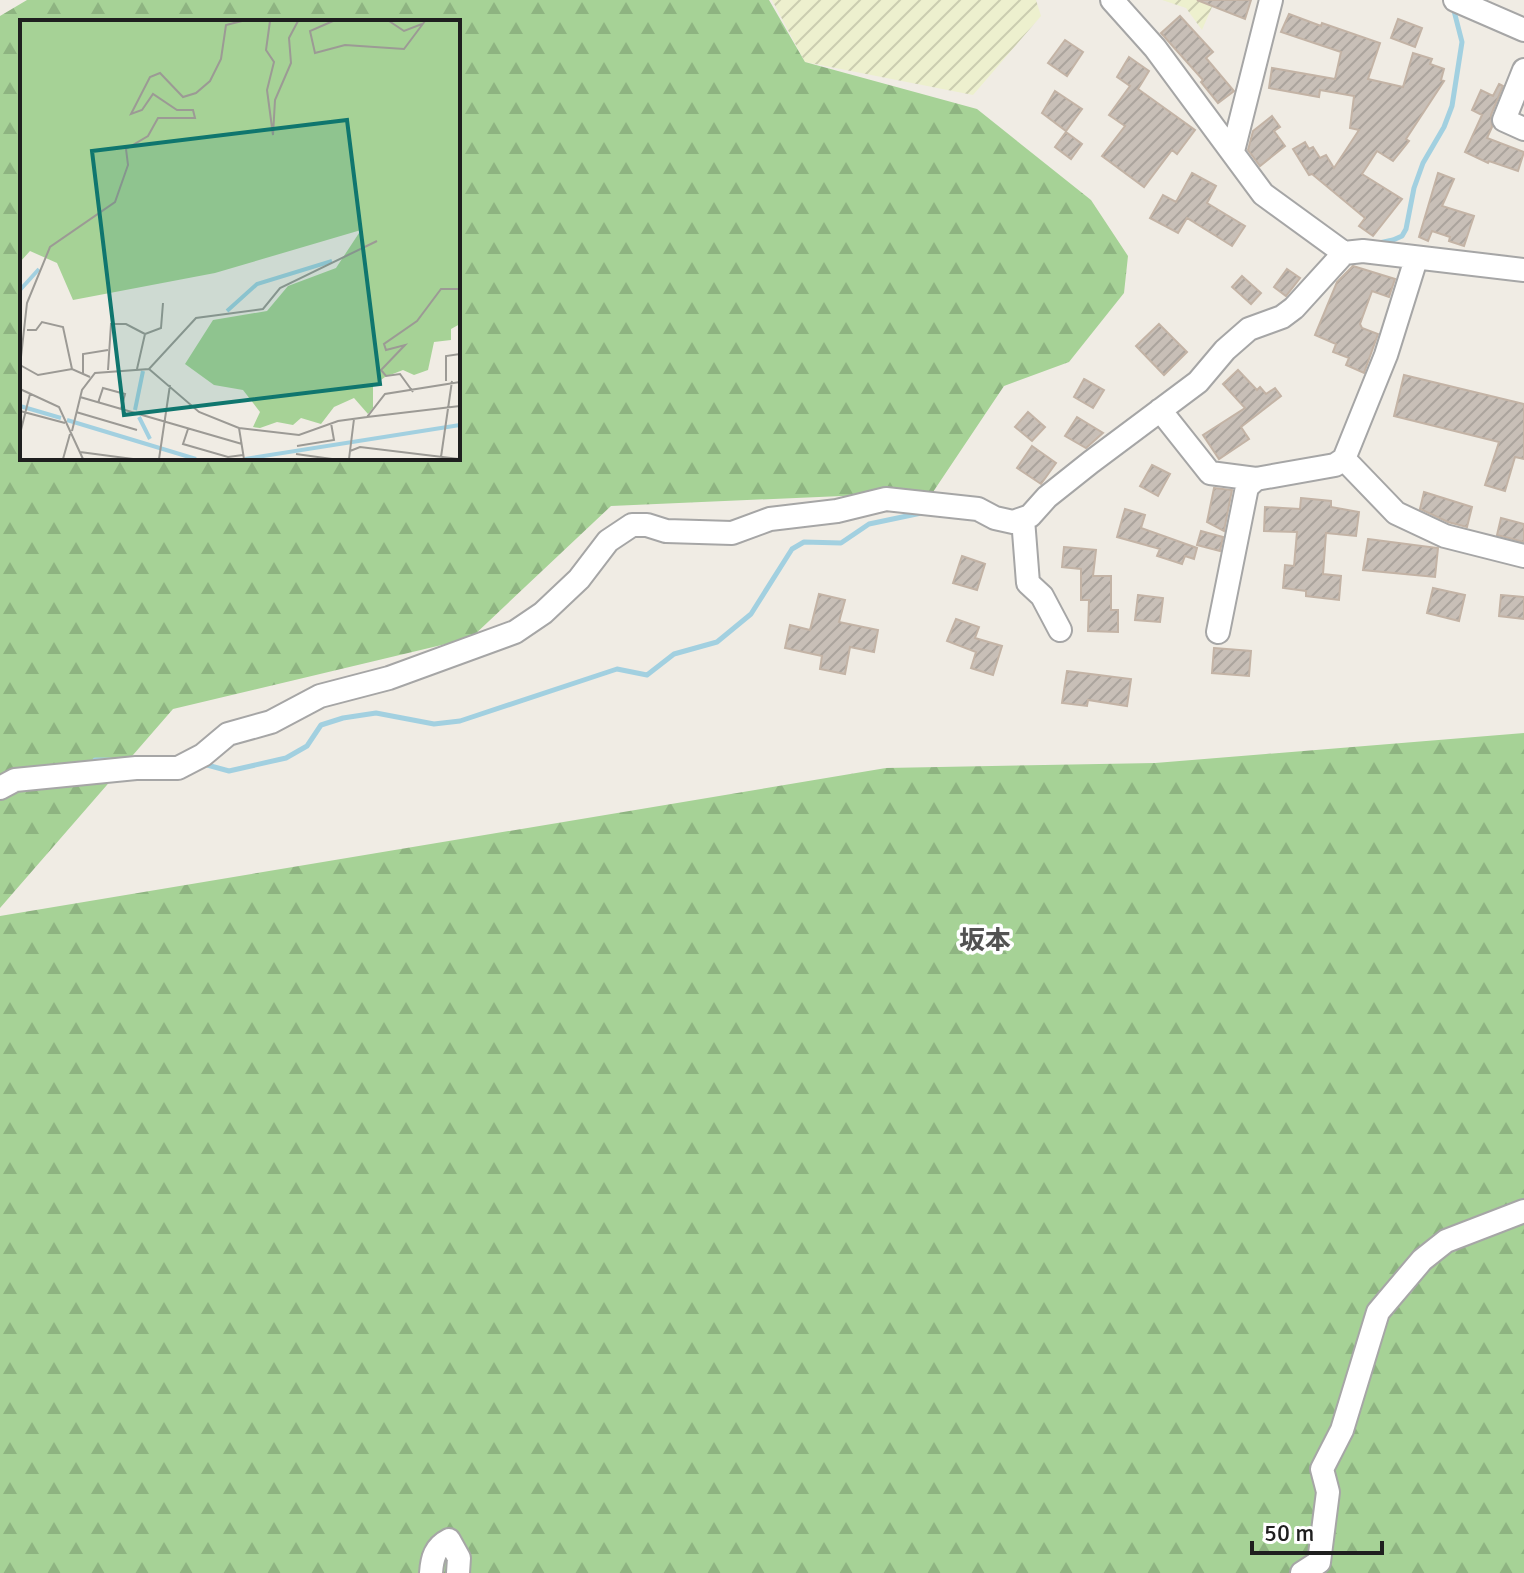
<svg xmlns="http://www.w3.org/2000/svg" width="1524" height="1573" font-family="Signika,'Noto Sans JP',sans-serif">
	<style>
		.farmland { fill: url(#farmland-furrows) }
		.forest { fill: url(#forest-firs); fill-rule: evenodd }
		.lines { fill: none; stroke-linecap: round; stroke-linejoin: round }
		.stream { stroke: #a2d0e0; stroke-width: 5 }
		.building { fill: url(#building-hatch); stroke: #c3b3a5; stroke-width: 2 }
		.minor-casing { stroke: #a6a6a6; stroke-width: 26 }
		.minor { stroke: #fff; stroke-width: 22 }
		.labels { text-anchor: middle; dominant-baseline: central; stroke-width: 7; stroke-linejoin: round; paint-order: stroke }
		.quarter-label { font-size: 26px; font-weight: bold; fill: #525252; stroke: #fff }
		.inset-river { fill: none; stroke: #a2d0e0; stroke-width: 4 }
		.inset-road { fill: none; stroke: #9c9a95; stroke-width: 2 }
		.view { fill: #0f766e; fill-opacity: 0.15; stroke: #0f766e; stroke-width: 4 }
		.inset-edge { fill: none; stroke: #1f1f1f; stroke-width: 4 }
	</style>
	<defs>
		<pattern id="farmland-furrows" width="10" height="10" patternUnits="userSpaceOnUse" patternTransform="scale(2)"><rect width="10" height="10" fill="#edf0ce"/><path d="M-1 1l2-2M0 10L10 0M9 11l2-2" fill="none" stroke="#cbcdb0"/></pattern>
		<pattern id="forest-firs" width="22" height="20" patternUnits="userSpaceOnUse" patternTransform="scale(2)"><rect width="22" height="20" fill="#a6d296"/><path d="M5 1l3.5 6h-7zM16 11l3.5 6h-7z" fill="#8eb481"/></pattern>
		<pattern id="building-hatch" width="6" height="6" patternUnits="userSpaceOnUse" patternTransform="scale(2)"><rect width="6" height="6" fill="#c8bfb7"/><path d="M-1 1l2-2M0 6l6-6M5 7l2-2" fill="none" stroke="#aba49d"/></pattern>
	</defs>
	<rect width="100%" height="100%" fill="#f0ece4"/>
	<path class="farmland" d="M772,0H1036L1041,16L973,95L805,62Z
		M1162,0H1215L1202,30L1186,8Z"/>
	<path class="forest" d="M27,0H769L805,62L977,109L1091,200L1128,256L1124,293L1069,362L1004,386L933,492L611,506L471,638L173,709L0,908V16ZM22,22H458V458H22Z
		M1524,733V1573H0V916L886,768L1155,763Z"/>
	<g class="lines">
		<path class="stream" d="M1379,243L1393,240L1402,236L1406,229L1414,188L1423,163L1444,127L1452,106L1462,42L1453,7
			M95,760H110
			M200,763L229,771L286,758L307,746L321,725L343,718L376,713L434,724L460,721L617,669L647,675L674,654L717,642L751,614L792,549L804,542L841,543L869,524L926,512"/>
	</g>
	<path class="building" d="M1197,0H1251L1245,19Z
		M1289,14L1321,26L1322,23L1380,43L1368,79L1403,87L1413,53L1432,59L1430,64L1444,69L1441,80L1444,81L1406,139L1409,141L1393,161L1377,151L1362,174L1402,199L1373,236L1359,226L1365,218L1312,174L1309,175L1293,149L1305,142L1309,149L1313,147L1320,158L1326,155L1334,168L1359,130L1350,128L1354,96L1320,90L1319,97L1269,88L1272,68L1335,79L1341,52L1281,32Z
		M1180,16L1213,52L1206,58L1234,91L1218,103L1201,82L1203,80L1161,33Z
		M1398,19L1422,28L1415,47L1391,38Z
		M1065,40L1083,52L1067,76L1048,63Z
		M1129,57L1149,71L1138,89L1195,130L1177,154L1172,150L1144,187L1102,156L1125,126L1109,115L1130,86L1117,77Z
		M1499,84L1503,86L1491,115L1492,127L1487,138L1524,152L1518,171L1489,161L1488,163L1465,152L1482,115L1472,110L1481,90L1493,96Z
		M1055,91L1082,109L1066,131L1042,113Z
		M1272,116L1280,127L1274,131L1285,146L1260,166L1248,150L1253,131Z
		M1066,132L1082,144L1071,159L1055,147Z
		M1192,173L1216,186L1207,203L1245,226L1232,246L1187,218L1178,233L1150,218L1163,195L1176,202Z
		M1438,173L1454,179L1442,206L1474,216L1464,246L1449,241L1450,237L1432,231L1428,241L1419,237Z
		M1353,266L1395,279L1389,297L1372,291L1360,324L1362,328L1378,334L1364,373L1346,365L1349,358L1333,352L1336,344L1315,335L1337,282Z
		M1287,269L1300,278L1286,296L1274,287Z
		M1242,276L1261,293L1251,304L1232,287Z
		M1159,324L1187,352L1164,375L1136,346Z
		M1238,370L1257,390L1260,387L1266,394L1275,388L1281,396L1241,427L1249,439L1219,459L1203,435L1245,408L1223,384Z
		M1404,375L1524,404V459L1515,457L1505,491L1485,485L1499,442L1394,416Z
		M1084,379L1104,390L1093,408L1074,397Z
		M1028,412L1045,427L1032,441L1015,427Z
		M1077,417L1103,433L1086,448L1065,436Z
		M1032,446L1056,463L1041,484L1017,468Z
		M1152,465L1170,474L1158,496L1140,486Z
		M1214,488L1232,490L1224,531L1207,522Z
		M1424,492L1472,507L1467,527L1448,522L1420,509Z
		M1301,498L1331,501V507L1359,512L1356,536L1326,533L1323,574L1341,576L1339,600L1306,596V591L1283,588L1285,565L1294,566L1297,532L1264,531L1265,507L1300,509Z
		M1125,509L1145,515L1141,528L1197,548L1194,559L1185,556L1182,564L1157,556L1160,549L1117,537Z
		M1501,518L1524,524V542L1497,535Z
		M1201,531L1223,537L1220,551L1197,545Z
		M1368,539L1438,548L1435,577L1363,570Z
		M1064,547L1096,550L1093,576H1111V610H1118V632L1088,631L1089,600H1081V569L1062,567Z
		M962,556L985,564L977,590L953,583Z
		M1433,588L1465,595L1459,621L1427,613Z
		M819,594L845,600L839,622L878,630L874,652L850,647L845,674L820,669L822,656L785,648L790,625L810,630Z
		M1138,595L1163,598L1160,622L1135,620Z
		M1501,595L1524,597V619L1499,616Z
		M956,619L979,627L975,638L1002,646L993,675L971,668L976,652L947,641Z
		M1214,648L1251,651L1249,676L1212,673Z
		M1067,671L1131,679L1127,706L1088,700L1087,706L1062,703Z"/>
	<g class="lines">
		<g class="minor-casing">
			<path id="minor" d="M1112,0L1155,48L1263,194L1344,253
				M1455,0L1524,30
				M1524,70L1504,120L1524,129
				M1233,151L1271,0
				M1160,410L1210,473L1256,479
				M1344,459L1396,513L1445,536L1524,556
				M1023,519L1028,583L1042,596L1060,630
				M1218,632L1247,487L1256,479L1335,465L1344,459L1386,355L1416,259
				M0,788L15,780L136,768H178L203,755L228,734L271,722L320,696L389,678L515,632L543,613L579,579L608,541L632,525H647L666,531L732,533L770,519L837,511L886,499L978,509L995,518L1013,522L1030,516L1047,497L1091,462L1198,382L1225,350L1249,329L1282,317L1294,308L1344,253L1363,251L1524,270
				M431,1573C432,1558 435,1547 449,1540L459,1558L458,1573
				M1302,1573L1319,1562L1328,1492L1322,1469L1342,1430L1378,1312L1422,1260L1446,1241L1524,1211"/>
		</g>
		<use href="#minor" class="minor"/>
	</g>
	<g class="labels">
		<g class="quarter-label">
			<text x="985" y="941">坂本</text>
		</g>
	</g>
	<g transform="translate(20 20)">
		<rect width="440" height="440" fill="#f0ece4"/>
		<path d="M0,1H440V304L431,309V320L414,322L408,350L394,355L383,350L365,357L353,366V388L348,394L334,378L314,387L301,404L281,398L273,405L257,402L240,408L233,407L240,392L223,370L194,365L165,344L193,300L247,291L268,266L316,248L341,210L195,253L53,280L37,243L10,231L0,242Z" fill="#a6d296"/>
		<path class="inset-river" d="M0,270L19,249M207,291L237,264L312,241M0,386L41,398M115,390L123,351M119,397L130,419M47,400L176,439M225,439L440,405"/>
		<path class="inset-road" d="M250,1L246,30L254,42L247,70L253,115L255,80L271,43L269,18L278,1M313,1L290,11L295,33L325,25L384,29L405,1M369,1L384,11L402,4M7,310H16L22,302L43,307L52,349M0,345L18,355L52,349L70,357M0,346L7,283L30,227L95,182L108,145L106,129L128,116L138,98H175L173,90H157L133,74L122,90L111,94L130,57L140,53L163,77L176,73L190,61L201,39L206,5L222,1M117,349L125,314L141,308L143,283M129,349L179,392L219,408L224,439M88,350L91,304H106L125,314M63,353V334L88,330M426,361V336L440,334M0,369L39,387L63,439M393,372L380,354L366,356L361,350L385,325L366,330L364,324L397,301L421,269H440M60,377L222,424M78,383L83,368L105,374L101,389M0,391L45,403M56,392L117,410M347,397L440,386M219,408L279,415L318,401L347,397L365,374L440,362M168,409L163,424L208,437L223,435M52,411L62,370L75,353L129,349L176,298L243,289L260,268L357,221M0,414L10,374M277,426L314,420L311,403M330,431L334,399M60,432L113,439M276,434L312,439M421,437L432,361M43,439L50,414M139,439L150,365M329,439L330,431L340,427L439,439"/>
		<path class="view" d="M327,100L360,364L104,395L72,131Z"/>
		<rect width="440" height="440" class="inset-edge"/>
	</g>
	<path d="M1252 1541v12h130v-12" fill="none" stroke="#1f1f1f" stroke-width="4"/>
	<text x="1264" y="1541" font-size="24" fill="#1f1f1f" stroke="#ffffff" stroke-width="6" paint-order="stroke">50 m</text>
</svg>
